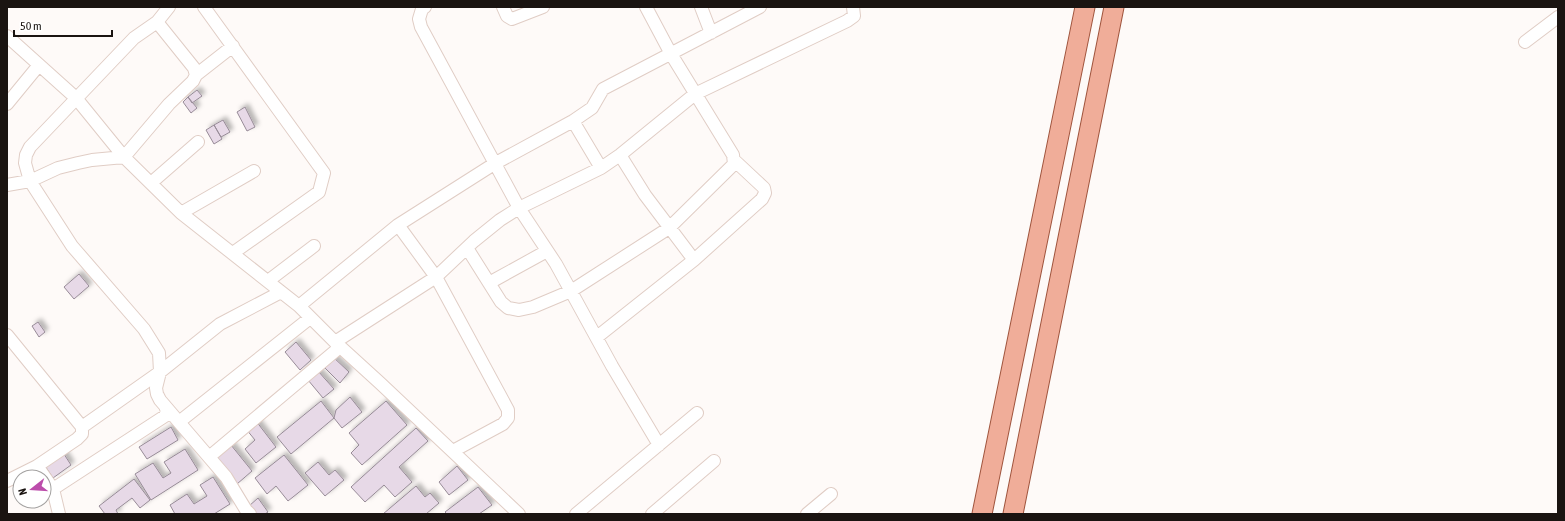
<svg xmlns="http://www.w3.org/2000/svg" width="1565" height="521" font-family="'Asap Condensed',sans-serif">
	<style>
		.building { fill: #e7d9e7; stroke: #978b97; filter: url(#shadow) }
		.lines { fill: none; stroke-linecap: round; stroke-linejoin: round }
		.minor-casing { stroke: #e0cdc5; stroke-width: 14 }
		.primary-casing { stroke: #9f543d; stroke-width: 21 }
		.minor { stroke: #fff; stroke-width: 12 }
		.primary { stroke: #f0ad99; stroke-width: 19 }
	</style>
	<defs>
		<filter id="shadow"><feDropShadow dx="3.5" dy="-3.5" stdDeviation="2" flood-color="#0004"/></filter>
	</defs>
	<rect width="100%" height="100%" fill="#fefaf8"/>
	<path class="building" d="M197,90L202,96L192,103L188,97Z
		M188,97L197,108L191,113L183,102Z
		M245,107L255,127L247,131L237,112Z
		M223,120L230,132L221,137L214,125Z
		M214,125L222,139L214,144L206,130Z
		M79,274L89,286L74,299L64,287Z
		M38,322L45,332L39,337L32,326Z
		M296,342L311,360L300,370L285,352Z
		M332,356L349,372L340,383L323,366Z
		M318,371L334,389L323,398L308,380Z
		M350,397L362,412L342,428L334,418L336,410Z
		M321,401L334,418L291,454L277,437Z
		M386,401L407,425L362,465L351,453L359,445L349,433Z
		M256,421L276,447L256,463L245,449L255,440L246,429Z
		M171,427L178,440L147,459L139,447Z
		M416,428L428,441L399,467L412,482L395,497L384,485L365,502L351,487Z
		M231,445L252,471L237,484L215,459Z
		M185,449L198,470L151,500L135,474L153,463L163,478L171,473L164,462Z
		M62,451L71,465L53,478L43,463Z
		M284,455L308,485L288,501L276,486L267,494L255,478Z
		M318,462L329,475L335,470L344,480L325,496L305,473Z
		M457,466L468,480L449,495L439,482Z
		M213,477L230,504L214,514H175L170,505L187,494L194,504L207,496L200,485Z
		M134,479L150,500L140,508L132,498L116,510L118,514H105L99,506Z
		M416,486L425,497L430,493L439,503L426,514H383Z
		M478,487L492,505L479,514H447L445,512Z
		M258,498L268,512L265,514H256L249,506Z"/>
	<g class="lines">
		<g class="minor-casing">
			<path id="minor" d="M169,7L157,22L134,38L30,147L26,155L25,163L30,181L72,246L144,329L159,353L160,372L156,388L157,394L160,400L226,477L246,510L250,514
				M204,7L324,173L319,192L233,253
				M425,7L422,9L419,19L421,27L519,208L556,264L612,366L659,445
				M503,7L507,16L512,19L543,7
				M701,7L711,33
				M7,36L76,98L124,157L181,213L299,306L335,342L380,383L519,514
				M1525,42L1558,17
				M196,75L233,46
				M7,104L39,65
				M573,121L601,168
				M620,155L645,195L694,260
				M151,183L198,142
				M7,185L30,181L58,168L78,163L92,160L124,157L169,104L193,81L196,75L194,68L157,22
				M181,213L254,171
				M398,225L436,277L508,410V418L503,424L453,451
				M467,248L501,302L508,308L519,310L533,307L571,291L669,228L734,164L733,155L671,54L646,7
				M268,281L314,246
				M489,283L547,251
				M299,306L398,225L494,164L573,121L592,108L603,89L760,7
				M7,335L82,427V434L77,439L37,466L7,481
				M597,337L694,260L762,199L765,193L764,188L734,160
				M335,342L436,277L474,241L500,220L519,208L601,168L620,155L695,94L847,21L854,16L853,7
				M179,422L310,318
				M82,427L160,372L220,324L281,292
				M209,457L340,347
				M37,466L53,489L59,514
				M53,489L165,416L167,411L165,406
				M576,514L697,413
				M652,514L714,461
				M807,514L831,494"/>
		</g>
		<g class="primary-casing">
			<path id="primary" d="M982,514L1085,7
				M1013,514L1114,7"/>
		</g>
		<use href="#minor" class="minor"/>
		<use href="#primary" class="primary"/>
	</g>
	<rect width="1565" height="521" fill="none" stroke="#1a1411" stroke-width="16"/>
	<g transform="translate(32 489) rotate(253)"><circle r="19" fill="#ffffff" stroke="#a3a1a0"/>
	<path d="M0-3L7 15L0 10L-7 15Z" fill="#bc4dab"/>
	<text y="-6" font-size="11" font-weight="bold" text-anchor="middle" fill="#1a1411">N</text>
	</g>
	<path d="M14 30v6h98v-6" fill="none" stroke="#1a1411" stroke-width="2"/>
	<text x="20" y="30" font-size="12" fill="#1a1411" stroke="#ffffff" stroke-width="3" paint-order="stroke">50 m</text>
</svg>
